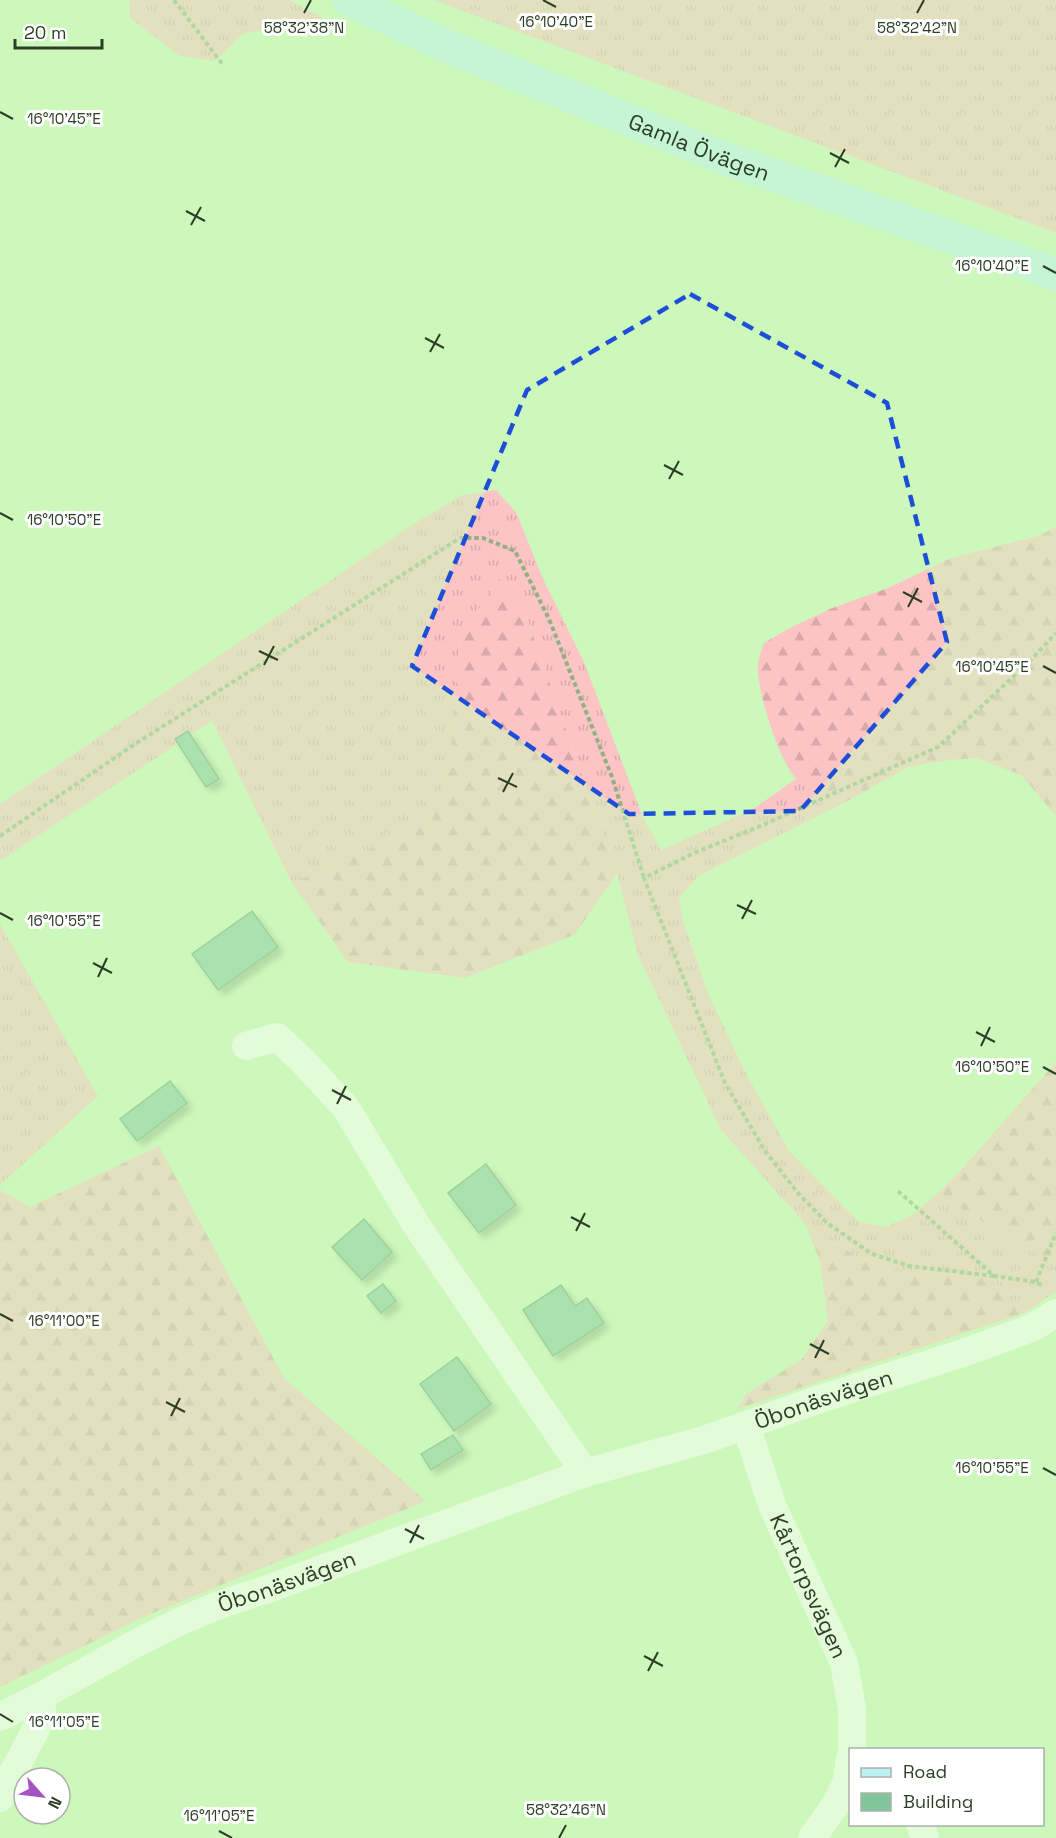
<svg xmlns="http://www.w3.org/2000/svg" width="1056" height="1838" font-family="'Space Grotesk',sans-serif">
	<style>
		.grass { fill: url(#grass-tufts) }
		.forest { fill: url(#forest-firs) }
		.building { fill: #80c59c; stroke: #60a47c; stroke-width: 1.5; filter: url(#shadow) }
		.lines { fill: none; stroke-linecap: round; stroke-linejoin: round }
		.path { stroke: #90b183; stroke-width: 4; stroke-dasharray: 4.5 3; stroke-linecap: butt }
		.street { stroke: #fff; stroke-width: 28 }
		.secondary { stroke: #bdf2f3; stroke-width: 33 }
		.marked { fill: none; stroke: #1d4ed8; stroke-width: 4.5; stroke-dasharray: 12 8; stroke-linejoin: round }
		.ticks { fill: none; stroke: #2d3e26; stroke-width: 2 }
		.labels { text-anchor: middle; dominant-baseline: central; stroke-width: 6; stroke-linejoin: round; paint-order: stroke }
		.street-label { font-size: 22px; fill: #2d3e26; stroke: #fff }
		.ticks-label { font-size: 15px; text-anchor: middle; fill: #2d3e26; stroke: #fff; stroke-width: 6; stroke-linejoin: round; paint-order: stroke }
	</style>
	<defs>
		<pattern id="grass-tufts" width="24" height="20" patternUnits="userSpaceOnUse" patternTransform="scale(1.5)"><rect width="24" height="20" fill="#fcc4c5"/><path d="M3 7l-1-3M5 7V3M7 7l1-3M15 17l-1-3M17 17v-4M19 17l1-3" fill="none" stroke="#d8a9a9"/></pattern>
		<pattern id="forest-firs" width="22" height="20" patternUnits="userSpaceOnUse" patternTransform="scale(1.5)"><rect width="22" height="20" fill="#fcc4c5"/><path d="M5 1l3.5 6h-7zM16 11l3.5 6h-7z" fill="#d8a9a9"/></pattern>
		<filter id="shadow"><feDropShadow dx="5.5" dy="5.5" stdDeviation="3" flood-color="#0004"/></filter>
	</defs>
	<rect width="100%" height="100%" fill="#cdf8bc"/>
	<path class="grass" d="M129,0H289L324,18L243,34L215,61L180,56L130,18Z
		M433,0H1056V233Z
		M496,490L516,512L543,579L584,662L642,815L661,850L753,809L796,779L844,803L698,876L679,899L684,924L708,993L743,1068L789,1151L859,1222L885,1227L909,1217L937,1194L1056,1266V1292L1024,1313L989,1279L874,1267L806,1225L721,1130L638,955L617,874L523,607L499,579L460,637L450,758L429,824L292,883L212,721L0,861V804L421,519L463,495Z
		M0,924L98,1096L0,1185Z"/>
	<path class="forest" d="M1056,527V816L1021,775L976,758L949,760L908,767L844,803C830,795 810,790 798,780C780,766 756,688 758,666C758,659 762,650 764,643L788,629L830,609L888,588L951,558L1038,536Z
		M499,579L523,607L617,874L574,935L465,978L348,962L292,883L429,824L450,758L460,637Z
		M1056,1062V1266L937,1194L962,1169Z
		M159,1146L284,1378L426,1501L148,1615L0,1687V1190L30,1207Z
		M806,1225L874,1267L989,1279L1024,1313L737,1409L746,1394L801,1360L828,1321L820,1261Z"/>
	<path class="building" d="M188,731L219,779L206,787L175,739Z
		M252,911L278,947L218,990L192,954Z
		M170,1081L187,1103L137,1141L120,1119Z
		M486,1164L516,1205L479,1233L448,1193Z
		M364,1219L392,1252L362,1280L332,1247Z
		M383,1284L396,1301L381,1313L367,1296Z
		M561,1285L575,1306L587,1298L604,1323L553,1356L523,1310Z
		M457,1357L491,1404L454,1431L420,1384Z
		M453,1435L463,1450L431,1470L421,1454Z"/>
	<g class="lines">
		<path class="path" d="M174,0L223,65
			M0,836L135,744L460,538H483L515,551L549,619L612,777L644,878
			M898,1191L994,1276L1036,1282L1043,1286
			M994,1276L909,1266L872,1254L827,1223L798,1193L765,1151L725,1083L644,878L694,853L758,827L938,747L1029,662L1056,633
			M1036,1282L1056,1233"/>
		<g class="street">
			<path d="M246,1046L277,1037L302,1060L346,1108L417,1226L585,1473"/>
			<path id="s1" d="M746,1426L772,1505L844,1663L852,1709V1750"/>
			<path id="s2" d="M0,1717C73,1682 141,1635 217,1606C232,1600 249,1595 265,1590L585,1473L704,1440L820,1399L966,1352L1034,1327L1056,1313"/>
			<path d="M0,1798L39,1723L44,1696"/>
			<path d="M920,1824L925,1838"/>
			<path d="M812,1838L836,1804L847,1781L850,1758"/>
		</g>
		<path class="secondary" id="s3" d="M349,0L442,44L724,158L1056,274"/>
	</g>
	<path d="M0 0H1056V1838H0ZM690,294L887,403L947,642L800,811L629,814L412,666L527,390Z" fill="#cdf8bc" fill-opacity=".55" fill-rule="evenodd"/>
	<path class="marked" d="M690,294L887,403L947,642L800,811L629,814L412,666L527,390Z"/>
	<path class="ticks" d="M543,0L556,7M304,13L311,0M917,13L924,0M0,112L13,119M830,153L849,163M835,167L845,149M186,211L205,221M191,225L201,207M1043,266L1056,273M425,338L444,348M430,352L440,334M664,465L683,475M669,479L679,461M0,513L13,520M903,592L922,602M908,607L918,588M259,651L278,660M264,665L274,646M1043,666L1056,673M498,778L517,787M503,792L513,773M737,905L756,914M0,913L13,920M742,919L752,900M93,963L112,973M98,977L107,958M976,1032L995,1042M981,1046L990,1027M1043,1067L1056,1074M332,1090L351,1100M337,1104L346,1086M571,1217L590,1227M576,1231L585,1213M0,1314L13,1321M810,1344L829,1354M815,1358L824,1340M166,1402L185,1412M171,1416L180,1398M1043,1468L1056,1475M405,1529L424,1539M410,1543L419,1525M644,1656L663,1666M648,1671L658,1652M0,1714L13,1722M219,1831L232,1838M559,1838L566,1825"/>
	<g class="labels">
		<g class="street-label">
			<text stroke="none"><textPath href="#s3" startOffset="380">Gamla Övägen</textPath></text>
			<text stroke="none"><textPath href="#s2" startOffset="885">Öbonäsvägen</textPath></text>
			<text stroke="none"><textPath href="#s2" startOffset="318">Öbonäsvägen</textPath></text>
			<text stroke="none"><textPath href="#s1" startOffset="172">Kårtorpsvägen</textPath></text>
		</g>
	</g>
	<g class="ticks-label">
		<text x="556" y="27">16°10'40"E</text>
		<text x="304" y="33">58°32'38"N</text>
		<text x="917" y="33">58°32'42"N</text>
		<text x="64" y="124">16°10'45"E</text>
		<text x="992" y="271">16°10'40"E</text>
		<text x="64" y="525">16°10'50"E</text>
		<text x="992" y="672">16°10'45"E</text>
		<text x="64" y="926">16°10'55"E</text>
		<text x="992" y="1072">16°10'50"E</text>
		<text x="64" y="1326">16°11'00"E</text>
		<text x="992" y="1473">16°10'55"E</text>
		<text x="64" y="1727">16°11'05"E</text>
		<text x="566" y="1815">58°32'46"N</text>
		<text x="219" y="1821">16°11'05"E</text>
	</g>
	<rect x="849" y="1748" width="195" height="78" fill="#ffffff" stroke="#abb2a8" stroke-width="1.5"/>
	<rect x="861" y="1768" width="30" height="9" fill="#bdf2f3" stroke="#abb2a8" stroke-width="1.5"/>
	<text x="903" y="1778" font-size="18" fill="#2d3e26">Road</text>
	<rect x="861" y="1793" width="30" height="18" fill="#80c59c" stroke="#abb2a8" stroke-width="1.5"/>
	<text x="903" y="1808" font-size="18" fill="#2d3e26">Building</text>
	<g transform="translate(42 1796) rotate(118)"><circle r="28" fill="#ffffff" stroke="#abb2a8" stroke-width="1.5"/>
	<path d="M0-4.5L10 22L0 15L-10 22Z" fill="#a653c2"/>
	<text y="-9" font-size="16" font-weight="bold" text-anchor="middle" fill="#2d3e26">N</text>
	</g>
	<path d="M15 39v9h87v-9" fill="none" stroke="#2d3e26" stroke-width="3"/>
	<text x="24" y="39" font-size="18" fill="#2d3e26" stroke="#ffffff" stroke-width="4.5" paint-order="stroke">20 m</text>
</svg>
